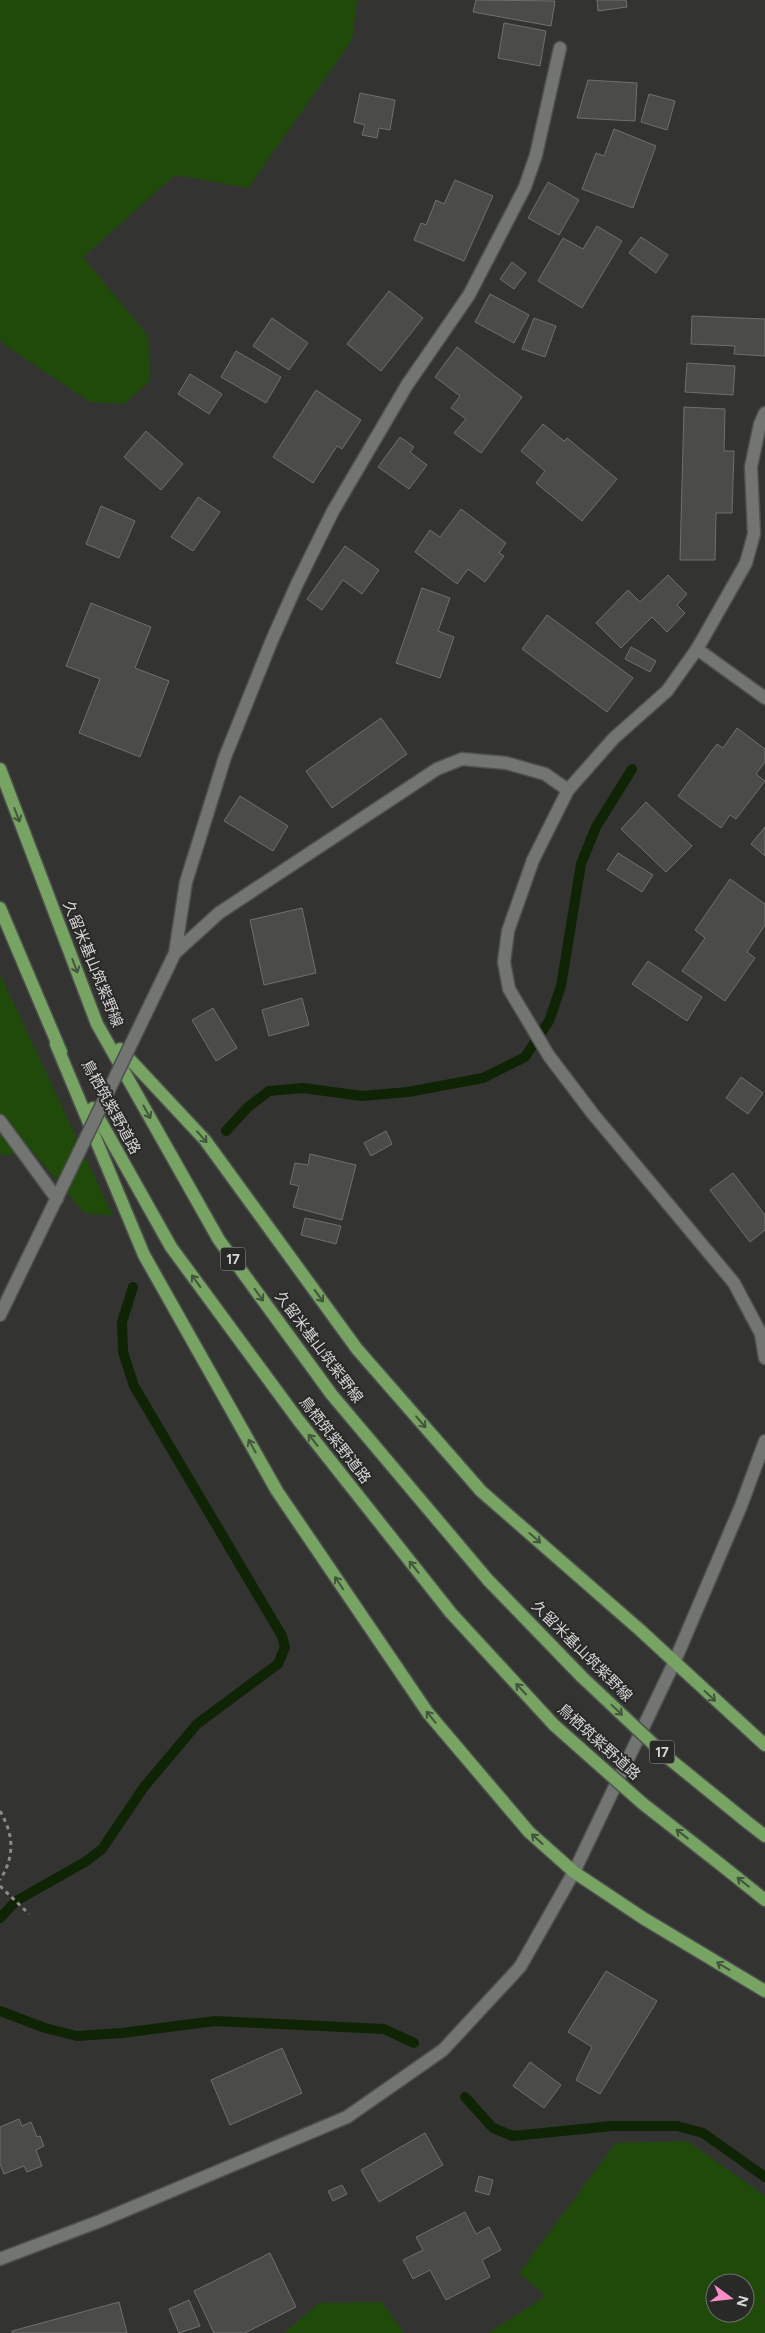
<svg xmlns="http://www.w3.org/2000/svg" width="765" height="2333" font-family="Figtree,'Noto Sans JP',sans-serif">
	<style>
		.green { fill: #204a09; fill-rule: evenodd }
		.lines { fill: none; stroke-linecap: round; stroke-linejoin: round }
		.stream { stroke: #0e2404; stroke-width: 10 }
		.building { fill: #4b4c4a; stroke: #6e706e }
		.minor-casing { stroke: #4e504e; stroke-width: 15 }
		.tertiary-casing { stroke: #4e504e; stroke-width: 15 }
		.primary-casing { stroke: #4e504e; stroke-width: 15 }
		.path { stroke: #898a89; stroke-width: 3; stroke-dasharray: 4 4; stroke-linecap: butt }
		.minor { stroke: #737572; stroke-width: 12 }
		.tertiary { stroke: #737572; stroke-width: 12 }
		.primary { stroke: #77a463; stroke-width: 12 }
		.minor-bridge-casing { stroke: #4e504e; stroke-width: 15; stroke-linecap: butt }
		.primary-bridge-casing { stroke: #4e504e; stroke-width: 15; stroke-linecap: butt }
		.minor-bridge { stroke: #737572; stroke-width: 12 }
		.primary-bridge { stroke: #77a463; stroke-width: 12 }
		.oneway { stroke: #44553d }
		.labels { text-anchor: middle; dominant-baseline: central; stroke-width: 4; stroke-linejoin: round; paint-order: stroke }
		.shield { fill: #292a28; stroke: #a1a2a1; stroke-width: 1 }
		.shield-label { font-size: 14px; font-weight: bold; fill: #d5d6d5 }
		.street-label { font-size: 15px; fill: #d5d6d5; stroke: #292a28 }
	</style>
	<rect width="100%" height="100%" fill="#333432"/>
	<path class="green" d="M0,0H357L352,40L248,188L175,175L83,257L148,336L150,381L124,404L90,402L3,344L0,339Z
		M0,974L113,1216L84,1213L30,1148L3,1156L0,1153Z
		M687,2141L765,2196V2333H488L546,2296L519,2273L616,2143ZM715,2283H745V2313H715Z
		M382,2302L404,2333H284L319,2303Z"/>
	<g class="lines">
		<path class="stream" d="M226,1131L248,1107L269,1091L303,1088L362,1096L408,1092L483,1078L525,1057L549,1021L561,986L581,864L596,827L632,769
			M0,1918L16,1901L85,1862L102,1849L144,1787L197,1724L278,1664L285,1647L282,1636L134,1386L123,1352L122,1322L133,1287
			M0,2011L45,2028L77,2036L122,2033L215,2021L384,2029L414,2043
			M465,2097L493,2128L513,2136L612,2126H677L703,2133L765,2177"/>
	</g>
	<path class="building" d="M476,0L555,1L551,26L473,12Z
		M597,0H626L627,7L598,11Z
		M504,23L546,31L540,66L498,58Z
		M588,80L637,83L635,121L577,118Z
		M360,93L395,100L390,130L379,128L377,138L362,135L365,125L354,122Z
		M649,94L675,101L667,130L641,122Z
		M614,129L656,146L633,208L582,189L596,153L604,156Z
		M455,180L493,196L464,261L414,240L421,223L426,225L436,200L444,204Z
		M548,182L579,200L559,235L528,218Z
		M597,226L622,241L582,308L538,281L563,238L583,249Z
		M641,237L668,255L656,273L629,253Z
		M512,262L526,273L514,289L500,279Z
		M389,291L423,318L381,371L347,344Z
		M490,294L529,315L514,343L475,322Z
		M692,316L765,319V356L734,354L735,346L691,344Z
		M272,318L308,343L289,370L253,346Z
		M534,318L556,326L545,357L522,349Z
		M457,347L522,397L481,453L454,433L466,419L451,408L460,396L435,377Z
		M236,351L281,377L266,403L221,377Z
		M687,363L735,366L733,395L685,392Z
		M190,374L222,394L209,414L178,394Z
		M316,390L361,420L342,449L337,446L313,483L273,457Z
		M684,407L725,409L724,451H734L732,513H716L715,560H680Z
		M543,424L564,441L567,438L617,479L582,521L536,483L545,471L521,451Z
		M146,431L183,464L161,490L124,457Z
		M400,437L414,447L410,452L427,465L409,489L378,467Z
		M198,497L220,512L193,551L171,537Z
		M101,506L135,521L119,558L86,544Z
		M461,509L506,543L499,553L504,556L485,582L468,569L457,584L415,552L430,530L440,537Z
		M345,546L379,570L362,594L343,580L322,610L307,599Z
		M668,575L687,594L677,605L685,613L667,632L652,617L621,648L596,623L628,590L640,602Z
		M422,588L450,598L438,631L454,637L440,678L396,663Z
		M91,603L151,627L135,668L169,681L140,757L79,733L100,679L66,666Z
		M547,615L633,678L607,712L522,649Z
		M631,647L656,661L650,672L625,659Z
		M381,718L407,754L332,808L306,771Z
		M737,728L765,749V762L756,774L765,781L736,819L730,815L721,828L678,796L717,744L723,748Z
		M240,796L288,826L273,851L224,821Z
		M646,802L692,846L666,872L621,829Z
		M765,827V856L751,844Z
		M618,853L653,875L642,892L607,870Z
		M730,879L765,904V925L747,952L755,958L725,1001L682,971L705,938L695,930Z
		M302,908L316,973L264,985L250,920Z
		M648,961L702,997L687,1021L632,984Z
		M302,998L309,1025L269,1036L262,1010Z
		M213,1008L237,1048L216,1061L192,1020Z
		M741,1077L763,1093L748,1114L726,1098Z
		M386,1131L392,1144L371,1156L364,1143Z
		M310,1154L356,1165L342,1220L293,1207L299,1186L290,1184L295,1163L308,1165Z
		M733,1173L765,1215V1230L750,1242L710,1190Z
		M305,1218L341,1226L336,1244L301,1235Z
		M606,1971L657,2001L600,2094L576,2080L592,2047L568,2032Z
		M282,2048L302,2093L230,2125L211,2080Z
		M530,2062L561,2085L544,2108L513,2086Z
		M19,2119L22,2126L31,2122L37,2137L40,2136L44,2146L36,2150L42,2166L27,2172L24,2166L4,2174L0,2164V2127Z
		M425,2133L443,2165L379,2202L361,2170Z
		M479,2176L493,2180L489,2195L475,2191Z
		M342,2185L347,2194L333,2201L328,2191Z
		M465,2212L476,2234L489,2227L501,2250L482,2260L490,2277L446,2300L430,2270L413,2279L403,2260L423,2250L416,2237Z
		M270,2253L296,2307L245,2333H214L194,2291Z
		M189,2300L200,2326L179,2333L169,2309Z
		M119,2302L127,2333H12V2331Z"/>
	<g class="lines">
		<g class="minor-casing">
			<path id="minor" d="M765,413L760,424L751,467L754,534L746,563L697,649L765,698
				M175,953L186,882L225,757L272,640L297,584L333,511L407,385L469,295L525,187L536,155L560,48
				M175,953L219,913L437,769L462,759L506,763L545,774L568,790
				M0,1121L57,1199
				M0,1315L66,1179"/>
		</g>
		<g class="tertiary-casing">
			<path id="tertiary" d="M697,649L667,691L614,738L568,790L533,860L508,931L504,962L509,989L549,1056L593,1114L734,1283L761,1334L765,1358
				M0,2259L100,2221L347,2117L443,2050L520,1967L574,1872L674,1663L741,1506L765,1441"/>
		</g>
		<g class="primary-casing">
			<path id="primary" d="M0,769L97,1024L219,1240L332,1395L488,1580L582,1677
				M0,908L61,1052
				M56,1044L144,1255L277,1491L428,1713L529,1832L574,1872L643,1918L765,1991
				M120,1049L205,1140L357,1349L481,1491L640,1630L765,1745
				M93,1108L171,1247L299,1421L451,1613L554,1725
				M747,1822L765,1836
				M720,1864L765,1900"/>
		</g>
		<path class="path" d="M0,1811C14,1835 15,1856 0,1880
			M0,1886L29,1914"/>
		<use href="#minor" class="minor"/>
		<use href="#tertiary" class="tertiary"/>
		<use href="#primary" class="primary"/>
		<g class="minor-bridge-casing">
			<path id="minor-bridge" d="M66,1179L175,953"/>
		</g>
		<g class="primary-bridge-casing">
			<path id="primary-bridge" d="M582,1677L667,1757L747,1822
				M554,1725L642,1803L720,1864"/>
		</g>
		<use href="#minor-bridge" class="minor-bridge"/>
		<use href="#primary-bridge" class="primary-bridge"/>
	</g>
	<defs><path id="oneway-shaft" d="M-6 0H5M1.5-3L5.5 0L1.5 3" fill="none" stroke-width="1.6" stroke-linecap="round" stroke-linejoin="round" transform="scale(1.25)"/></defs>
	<g class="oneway">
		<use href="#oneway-shaft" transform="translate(17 815) rotate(69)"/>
		<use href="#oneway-shaft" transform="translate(75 966) rotate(69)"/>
		<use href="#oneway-shaft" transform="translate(147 1112) rotate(61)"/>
		<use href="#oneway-shaft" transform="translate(202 1137) rotate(49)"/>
		<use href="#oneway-shaft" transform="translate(196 1281) rotate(-126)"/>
		<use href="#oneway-shaft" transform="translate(259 1295) rotate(54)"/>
		<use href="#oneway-shaft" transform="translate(319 1296) rotate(54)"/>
		<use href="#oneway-shaft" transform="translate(421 1422) rotate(49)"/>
		<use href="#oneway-shaft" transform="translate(313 1440) rotate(-129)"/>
		<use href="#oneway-shaft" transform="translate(252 1446) rotate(-119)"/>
		<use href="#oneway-shaft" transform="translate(535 1538) rotate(41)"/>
		<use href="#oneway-shaft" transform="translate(414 1567) rotate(-129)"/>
		<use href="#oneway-shaft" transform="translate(339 1583) rotate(-124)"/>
		<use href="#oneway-shaft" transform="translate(521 1689) rotate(-133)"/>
		<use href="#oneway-shaft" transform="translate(710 1696) rotate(43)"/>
		<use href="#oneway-shaft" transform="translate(617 1710) rotate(43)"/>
		<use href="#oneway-shaft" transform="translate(431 1717) rotate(-129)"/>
		<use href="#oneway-shaft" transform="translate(682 1834) rotate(-142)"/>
		<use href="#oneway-shaft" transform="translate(537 1839) rotate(-138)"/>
		<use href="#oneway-shaft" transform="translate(743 1882) rotate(-142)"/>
		<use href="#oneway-shaft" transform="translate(723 1966) rotate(-149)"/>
	</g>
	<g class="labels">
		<g class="shield">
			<rect x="220.5" y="1247.5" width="25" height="23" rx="4"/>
			<rect x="649.5" y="1740.5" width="25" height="23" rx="4"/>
		</g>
		<g class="shield-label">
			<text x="233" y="1259">17</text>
			<text x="662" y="1752">17</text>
		</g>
		<g class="street-label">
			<text transform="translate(93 964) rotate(68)">久留米基山筑紫野線</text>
			<text transform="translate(111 1107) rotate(61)">鳥栖筑紫野道路</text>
			<text transform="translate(319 1347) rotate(53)">久留米基山筑紫野線</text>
			<text transform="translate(335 1440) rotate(52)">鳥栖筑紫野道路</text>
			<text transform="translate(582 1651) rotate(45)">久留米基山筑紫野線</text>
			<text transform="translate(599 1742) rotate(42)">鳥栖筑紫野道路</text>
		</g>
	</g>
	<g transform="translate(730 2298) rotate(105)"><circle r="24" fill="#292a28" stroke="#6e6f6d"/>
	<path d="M0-4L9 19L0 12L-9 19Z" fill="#f98fc9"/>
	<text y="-8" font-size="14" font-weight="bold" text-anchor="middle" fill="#d5d6d5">N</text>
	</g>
</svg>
